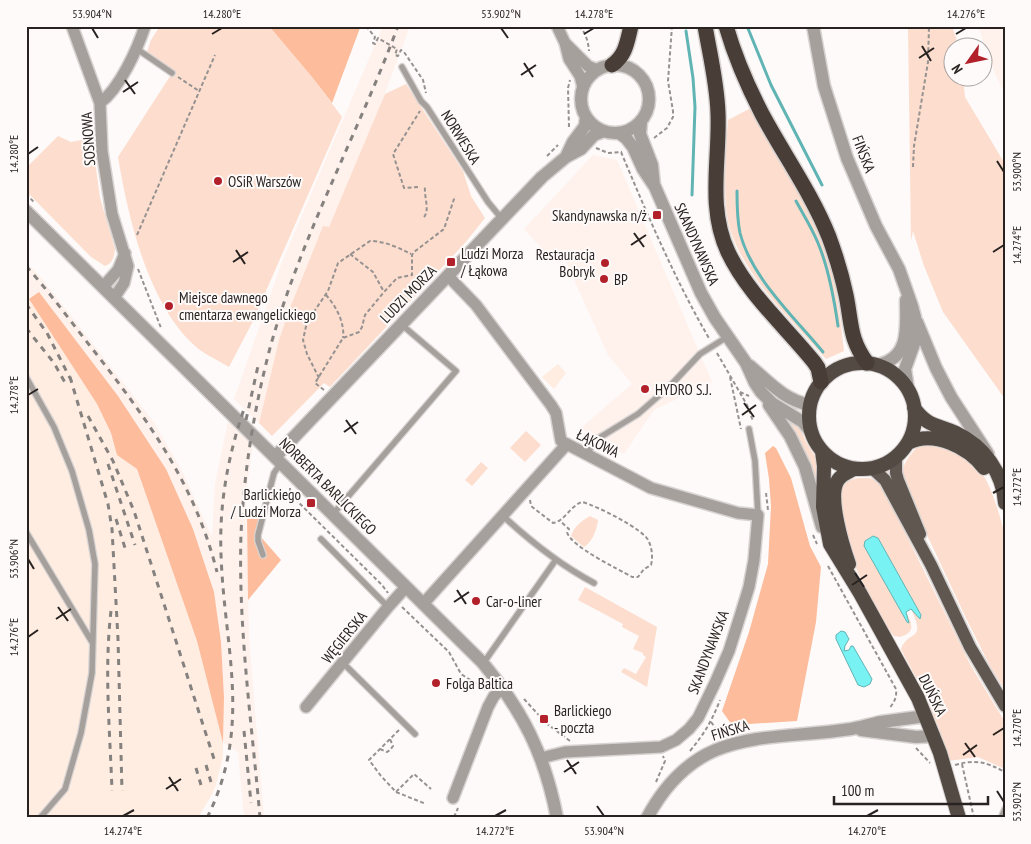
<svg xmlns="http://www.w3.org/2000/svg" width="1031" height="844" font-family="'PT Sans Narrow',sans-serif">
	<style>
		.built { fill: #fff1eb }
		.industrial { fill: #ffede2 }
		.green { fill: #fdddcd }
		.forest { fill: #fdbc9c }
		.water { fill: #79f2f4; stroke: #61b4b4 }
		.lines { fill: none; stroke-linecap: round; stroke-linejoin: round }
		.stream { stroke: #61b4b4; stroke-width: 3 }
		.service-casing { stroke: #d7d3d2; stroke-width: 8 }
		.minor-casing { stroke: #d7d3d2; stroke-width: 14 }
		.tertiary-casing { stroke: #d7d3d2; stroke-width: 15 }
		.primary-casing { stroke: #d7d3d2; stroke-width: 15 }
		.trunk-casing { stroke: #d7d3d2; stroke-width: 16 }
		.motorway-casing { stroke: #d7d3d2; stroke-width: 18 }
		.path { stroke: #969291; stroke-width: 2; stroke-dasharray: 4 2.5; stroke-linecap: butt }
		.service { stroke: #a6a09d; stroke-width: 5.5 }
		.minor { stroke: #a6a09d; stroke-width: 11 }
		.tertiary { stroke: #a6a09d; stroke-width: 12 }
		.primary { stroke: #605751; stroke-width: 12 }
		.trunk { stroke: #544a44; stroke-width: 14 }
		.motorway { stroke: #483d37; stroke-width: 15 }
		.rail { stroke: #85817f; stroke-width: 3; stroke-dasharray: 6 6; stroke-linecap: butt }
		.ticks { fill: none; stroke: #282320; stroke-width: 2 }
		.poi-dot { fill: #b2202a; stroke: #fdfaf9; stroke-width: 2 }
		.labels { text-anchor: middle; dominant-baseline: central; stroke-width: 4; stroke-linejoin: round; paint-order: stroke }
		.street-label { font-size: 15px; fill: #282320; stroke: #fdfaf9 }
		.poi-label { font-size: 15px; fill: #282320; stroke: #fdfaf9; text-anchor: start }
		.neatline { fill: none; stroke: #282320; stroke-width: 2 }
		.ticks-label { font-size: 12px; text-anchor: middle; fill: #282320 }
	</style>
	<rect width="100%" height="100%" fill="#fdfaf9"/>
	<path class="built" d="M383,26H410L378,112L329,227H323L311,255L279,340L259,423L234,399L282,262Z
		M978,26H1005V95L994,71Z
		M593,155L617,160L712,382L654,410L624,454L591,438L582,427L632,384L608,355L566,262L546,253L524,229Z
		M26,262L39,275L153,421L181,469L212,537L215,484L230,412L254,437L246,493L249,638L264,818H244L238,752L223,743L224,697L221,642L214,592L166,469L118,396L39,292L26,302Z"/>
	<path class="industrial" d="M29,299L97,404L111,433L117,455L137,469L197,641L223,743V757L216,785L211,796L198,818H26V302Z
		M558,364L566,373L554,389L542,377Z"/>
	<path class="green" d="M160,26H269L312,77L342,117L252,323L229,367C218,360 203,354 194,345C147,302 128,216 118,157L174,70L147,52L151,40Z
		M908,26H952L959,47L954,48V78H963L965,97L1005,164V399L943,312L924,266L913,231L911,241Z
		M406,84L463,171L471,196L485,218L465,243L330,387L324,383L272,436L259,423L279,340L290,308L323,226L329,227L385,94Z
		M751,108C778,156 816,216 831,268C838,296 841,324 844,351L826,359C791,319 735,269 727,215C723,184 726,151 728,120Z
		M58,136L71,142L92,138L100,198L115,249C114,257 113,263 105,266L91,257L26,191V168Z
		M783,414L799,426L806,442L816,458L820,469L819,491Z
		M526,431L541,445L525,462L510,448Z
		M943,445C953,451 967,457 976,466C990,478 1000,517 1005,535V690L990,666L965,616L928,537L912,496L910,497C899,472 900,466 918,446Z
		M481,462L488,468L472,486L465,480Z
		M858,478H870L881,484L971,666L1005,722V769L978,757L948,761L938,726L924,693L901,649C908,629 927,643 911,609L920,618L921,615L878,538L873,536L865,541L909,622L906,612C913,624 915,633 900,637L894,636C878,616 846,553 842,528C840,515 841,502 841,489L847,481Z
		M590,516L598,520C597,529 592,543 584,547L571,536C574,527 581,521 590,516Z
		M585,587L657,627L647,687L621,672L624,668L636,674L646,657L643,655V653L633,649L639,636L622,627L623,624L578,600Z"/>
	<path class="forest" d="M269,26H359L360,28L332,103L312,77Z
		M39,292L118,396L166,469L193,529L214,592L221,642L224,697L223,743L197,641L137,469L117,455L111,433L97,404L29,299Z
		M773,446L776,448L791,478L810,546L821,567L816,622L797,721L749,724L734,728L722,711L749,632L768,564L771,506L769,479L765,453Z
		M247,515L261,516L260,536L281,560L248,600Z"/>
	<path class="water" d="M873,536L878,538L921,615L920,619L911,609L906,612L909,623L907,622L864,546L865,541Z
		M841,631L845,632L849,639L845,646L844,651L849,650L851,646H853L872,679L870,684L864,687L858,685L836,639V635Z"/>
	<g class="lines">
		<path class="stream" d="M747,26L771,85L822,185
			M686,31L693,78L695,107L692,195
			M737,191C737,204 737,219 740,233C751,277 794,317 823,352
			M796,201C803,214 812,228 818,243C829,269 834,298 838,326"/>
		<g class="service-casing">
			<path id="service" d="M137,49L172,73
				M402,67L421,101L427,107L488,202L502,219
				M26,377L54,427L72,471L89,530L95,564L92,673L81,733L65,789L40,818
				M749,429L755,461L758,515
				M587,455L594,441L638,414L670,386L700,354L727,337
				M333,514L456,371L402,325
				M502,515C531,542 560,565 594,583
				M26,532L92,642
				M321,539L388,607
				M263,555L258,541V535L274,473L281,463
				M482,662L487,658L555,561
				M343,663L415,734
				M1001,818L1005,809"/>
		</g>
		<g class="minor-casing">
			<path id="minor" d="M72,26L100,103L102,151L112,214L128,266L124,283L114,298
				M557,26L565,43L569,59L580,76L583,88
				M565,43L588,66L598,70
				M100,103C120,88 137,50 145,26
				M448,276L476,305L551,405L556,413L561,441L651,488L738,513L758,515L754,560L749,587L741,613L729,651L715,683L698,718L689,729L676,740L661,747L565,752L541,758
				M103,287L118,270L125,253
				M423,604L566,445
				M306,707L388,607L406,587
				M453,798L488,707L494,696L503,688"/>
		</g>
		<g class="tertiary-casing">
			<path id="tertiary" d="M813,26L824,86L847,158L876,226L899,269L912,306L915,317V333L914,344L905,369L908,389
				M581 99a34 34 0 1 1 68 0a34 34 0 1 1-68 0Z
				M641,122L640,134L652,165L654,185
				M619,133L626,138L633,147L643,169L655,187L701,293L715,318L746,363L755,383L761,392L772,403L803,422L811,432
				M566,157L573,142L585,126L586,117
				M26,211L482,662C523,711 545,755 557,818
				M917,322L936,368L951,397L988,454
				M878,365C911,357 906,327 906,300
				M750,366C769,382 784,400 810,405
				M769,405L790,436L805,467L822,527
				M275,457L542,177L566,157L581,149L594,135L604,131
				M861,730L916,737L934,736
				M647,818C697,725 764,742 851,729C861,727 871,724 881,722C896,720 911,718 926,716"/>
		</g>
		<g class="primary-casing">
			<path id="primary" d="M896,457V473L898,480L920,534
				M872,468L885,480L931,565L970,647L1005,706"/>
		</g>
		<g class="trunk-casing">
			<path id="trunk" d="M809 416a53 53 0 1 1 106 0a53 53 0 1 1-106 0Z
				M914,408C928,427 936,424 956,433C984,446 1003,473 1005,503
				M908,443C934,430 968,447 984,468
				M822,451L824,466L823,507L830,544L860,593L918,698L940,753L959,818
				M849,564C843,547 827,496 838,480C842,474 849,472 854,469"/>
		</g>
		<g class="motorway-casing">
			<path id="motorway" d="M705,26C710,55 717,83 718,113C720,159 707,207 728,252C748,294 785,326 814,362L818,368L821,382
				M726,26C735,57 747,85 762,114C784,155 812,194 829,237C836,256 842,276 846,295C852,324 849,338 867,363
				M612,65C626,55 627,42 631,26"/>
		</g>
		<path class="path" d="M366,26L375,37L373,43L375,44L378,38L397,49L395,55L398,56L401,50L404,52L423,80L426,93
			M579,26C586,33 588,41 589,51
			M178,77L199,91
			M569,127L568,88L570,80
			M654,138L667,128L673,117V111L668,81L672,26
			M596,148L608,153L622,152
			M621,152C648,216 675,280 710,340
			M547,156L558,145
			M913,167L914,146L928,62L929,26
			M418,187L404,188L393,154L420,111
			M26,194L34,202
			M424,217C430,210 424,197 425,187
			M137,235L215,55
			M350,254L373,272L384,292
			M138,269L161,328
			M326,295C336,306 345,323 343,338
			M717,353L747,405L753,421
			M730,377L741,429
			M319,378L307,354L303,340L307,322L328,291L338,263L370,241C385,241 399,248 411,254
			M324,390L315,383L343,338L359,332L362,327L365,315L384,292L397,278L412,275V255L414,252L444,229L455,196
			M740,392L749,396
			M290,488V494L382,585L388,593
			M766,493L768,510
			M530,500L531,506L553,523C565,521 570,506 582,502C595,505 646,530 649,542C652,548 653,558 651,565L644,569L638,577H632C618,569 570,546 567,532L569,529L560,521
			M813,535L817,544
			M828,566L896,689C897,698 894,702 889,709
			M402,607L449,652L461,674L486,690
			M524,699L546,723L570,741
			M711,722L722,736
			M399,730L369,760L381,776L396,792L414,774L431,789
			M916,748L930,763
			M380,749L387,752L390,750L393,746L390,739
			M690,751C704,734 712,721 720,700
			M962,764L974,818
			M955,765C976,759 986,762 1005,772
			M656,782L665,761L663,756
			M396,792L426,804
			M454,817L458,808"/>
		<use href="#service" class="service"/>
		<use href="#minor" class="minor"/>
		<use href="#tertiary" class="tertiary"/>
		<use href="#primary" class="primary"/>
		<use href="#trunk" class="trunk"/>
		<use href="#motorway" class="motorway"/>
		<path class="rail" d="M26,266C52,295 74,326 98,356C151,425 195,485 217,572
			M26,304L47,333L73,384
			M26,328L54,363L67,386
			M70,377L108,504L112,529L118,639L122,791
			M88,416L113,461L134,511L215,762
			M246,420L258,366
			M108,464L135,545
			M116,519L125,548
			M111,611C104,670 110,731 112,791
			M244,731L251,803
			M206,765L211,782
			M196,768L201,785
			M207,818C253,725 224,649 221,554C219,504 228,456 244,409
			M260,818C252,724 238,629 241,534C244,471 254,409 270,348C301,236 358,134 398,26"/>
	</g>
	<path class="ticks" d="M92,28L98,38M501,28L508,38M212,34L222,28M584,34L594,28M956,34L966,28M922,46L931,61M919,58L934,48M524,63L533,77M521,75L536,65M125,80L135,94M123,92L138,82M28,154L38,147M997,161L1004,172M634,233L644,247M631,245L646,235M236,250L245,264M993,252L1004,245M233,262L248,252M28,395L38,389M744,403L754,417M742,415L756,405M346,420L356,434M344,432L358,422M993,493L1004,487M28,559L34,569M855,573L864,587M852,585L867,575M457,590L466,604M454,602L469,592M58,607L68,621M56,619L71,609M28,637L38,630M993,735L1004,728M965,743L975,757M963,755L977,745M567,760L576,774M564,772L579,762M169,777L178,791M166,789L181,779M997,791L1004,802M597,806L604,816M123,816L134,810M495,816L506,810M867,816L878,810"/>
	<g class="poi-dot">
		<circle cx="218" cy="181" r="5"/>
		<rect x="652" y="210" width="10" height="10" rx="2.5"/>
		<rect x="446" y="257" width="10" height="10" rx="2.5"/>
		<circle cx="605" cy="263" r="5"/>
		<circle cx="604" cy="279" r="5"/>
		<circle cx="169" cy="306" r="5"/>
		<circle cx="645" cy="389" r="5"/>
		<rect x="306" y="498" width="10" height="10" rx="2.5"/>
		<circle cx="476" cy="601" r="5"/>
		<circle cx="436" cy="683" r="5"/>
		<rect x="539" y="714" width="10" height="10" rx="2.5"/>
	</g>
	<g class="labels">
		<g class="street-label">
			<text transform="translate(461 137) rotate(58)">NORWESKA</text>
			<text transform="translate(88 139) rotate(-94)">SOSNOWA</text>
			<text transform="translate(864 154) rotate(69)">FIŃSKA</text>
			<text transform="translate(697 244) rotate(66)">SKANDYNAWSKA</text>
			<text transform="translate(408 294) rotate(-46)">LUDZI MORZA</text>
			<text transform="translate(598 443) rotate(26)">ŁĄKOWA</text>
			<text transform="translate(328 486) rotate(45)">NORBERTA BARLICKIEGO</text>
			<text transform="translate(344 637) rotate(-51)">WĘGIERSKA</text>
			<text transform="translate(708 652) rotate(-69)">SKANDYNAWSKA</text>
			<text transform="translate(933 695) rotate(64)">DUŃSKA</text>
			<text transform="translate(730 730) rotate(-17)">FIŃSKA</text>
		</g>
		<g class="poi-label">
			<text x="228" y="181">OSiR Warszów</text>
			<text x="647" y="215" text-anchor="end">Skandynawska n/ż</text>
			<text x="461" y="253">Ludzi Morza<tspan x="461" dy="17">/ Łąkowa</tspan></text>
			<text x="595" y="254" text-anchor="end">Restauracja<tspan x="595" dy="17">Bobryk</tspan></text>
			<text x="614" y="279">BP</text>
			<text x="179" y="297">Miejsce dawnego<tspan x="179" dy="17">cmentarza ewangelickiego</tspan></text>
			<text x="655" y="389">HYDRO S.J.</text>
			<text x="301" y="494" text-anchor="end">Barlickiego<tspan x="301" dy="17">/ Ludzi Morza</tspan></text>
			<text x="486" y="601">Car-o-liner</text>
			<text x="446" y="683">Folga Baltica</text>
			<text x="554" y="710">Barlickiego<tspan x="554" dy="17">- poczta</tspan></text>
		</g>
	</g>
	<rect width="1031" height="844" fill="none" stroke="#fdfaf9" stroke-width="55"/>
	<g transform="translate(968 62) rotate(237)"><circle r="24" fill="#fdfaf9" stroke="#a8a4a2"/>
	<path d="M0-4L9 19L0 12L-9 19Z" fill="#b2202a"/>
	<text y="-8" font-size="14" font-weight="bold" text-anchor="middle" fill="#282320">N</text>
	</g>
	<path d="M834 796v8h154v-8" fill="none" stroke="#282320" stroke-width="2.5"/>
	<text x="841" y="796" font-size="15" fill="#282320" stroke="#fdfaf9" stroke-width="4" paint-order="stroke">100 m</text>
	<rect x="28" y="28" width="976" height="788" class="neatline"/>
	<g class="ticks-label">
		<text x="92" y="18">53.904°N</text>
		<text x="222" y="18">14.280°E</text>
		<text x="501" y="18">53.902°N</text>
		<text x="594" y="18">14.278°E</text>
		<text x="966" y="18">14.276°E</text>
		<text transform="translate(14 154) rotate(-90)" y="4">14.280°E</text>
		<text transform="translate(1017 172) rotate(-90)" y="4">53.900°N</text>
		<text transform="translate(1017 245) rotate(-90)" y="4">14.274°E</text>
		<text transform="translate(14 395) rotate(-90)" y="4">14.278°E</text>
		<text transform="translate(1017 487) rotate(-90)" y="4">14.272°E</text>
		<text transform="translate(14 559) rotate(-90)" y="4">53.906°N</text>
		<text transform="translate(14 637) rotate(-90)" y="4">14.276°E</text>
		<text transform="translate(1017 728) rotate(-90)" y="4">14.270°E</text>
		<text transform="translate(1017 802) rotate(-90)" y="4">53.902°N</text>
		<text x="123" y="835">14.274°E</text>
		<text x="495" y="835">14.272°E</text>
		<text x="604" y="835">53.904°N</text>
		<text x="867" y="835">14.270°E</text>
	</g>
</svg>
